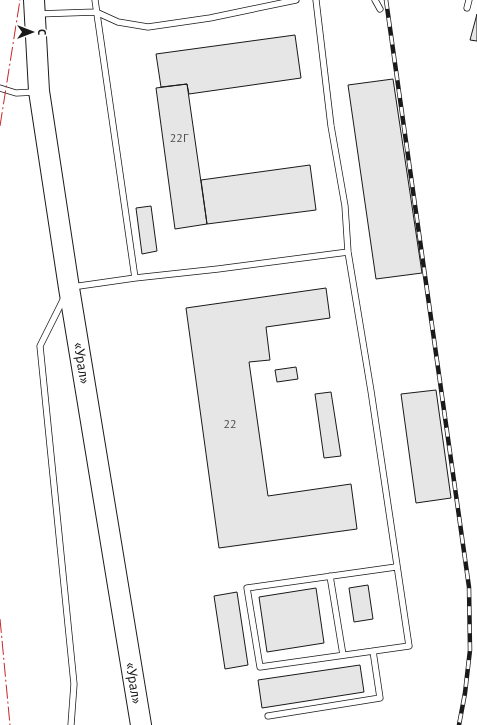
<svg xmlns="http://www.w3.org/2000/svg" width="477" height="725" font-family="'PT Sans',sans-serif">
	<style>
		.building { fill: #e6e6e6; stroke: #1a1a1a }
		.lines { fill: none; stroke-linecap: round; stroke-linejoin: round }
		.lane-casing { stroke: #1a1a1a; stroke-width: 7 }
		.highway-casing { stroke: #1a1a1a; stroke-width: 22 }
		.lane { stroke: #fff; stroke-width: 5.5 }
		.highway { stroke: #fff; stroke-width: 20 }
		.rail-casing { stroke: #1a1a1a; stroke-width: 4.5 }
		.rail { stroke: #fff; stroke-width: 3; stroke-dasharray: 9; stroke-linecap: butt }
		.power { stroke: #c62828; stroke-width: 1; stroke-dasharray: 14 3 2 3; stroke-linecap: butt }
		.labels { text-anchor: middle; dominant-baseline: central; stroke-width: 3; stroke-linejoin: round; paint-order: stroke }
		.number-label { font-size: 12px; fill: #4d4d4d }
		.street-label { font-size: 14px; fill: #1a1a1a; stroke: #fff }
	</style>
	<rect width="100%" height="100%" fill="#fff"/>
	<path class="building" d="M477,14V41L470,40Z
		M295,35L301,78L189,94L187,84L161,87L156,54Z
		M393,79L422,273L376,279L348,85Z
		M187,84L207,224L175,229L156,88Z
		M310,165L316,210L207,224L201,180Z
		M151,206L157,251L142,254L136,208Z
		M326,288L330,318L266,327L270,360L249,362L268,496L351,484L357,529L219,548L186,308Z
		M296,367L298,379L277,382L275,370Z
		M436,390L451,498L416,503L401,394Z
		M331,392L341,456L324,458L315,394Z
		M368,585L373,619L354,622L349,588Z
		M316,588L324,643L267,652L259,597Z
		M237,592L248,665L225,669L214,596Z
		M360,665L364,692L262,708L258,680Z"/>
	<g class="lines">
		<g class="lane-casing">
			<path id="lane" d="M316,0L331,126L345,206L348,252L371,391L409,646L260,667L247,588L396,567
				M375,0L380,9
				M467,8L469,0
				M37,14L96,12L118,22L148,27L210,18L296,0
				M0,88L16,93L35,92
				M135,278L218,269L348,252
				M72,287L135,278L95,0
				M64,298L40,346L74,684L71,725
				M330,576L343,655
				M268,716L380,698L373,651"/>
		</g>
		<g class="highway-casing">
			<path id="highway" d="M34,0L39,91L69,288L141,725"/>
		</g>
		<use href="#lane" class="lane"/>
		<use href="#highway" class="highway"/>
		<g class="rail-casing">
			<path id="rail" d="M386,0L469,587L470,650L465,693L459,725"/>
		</g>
		<use href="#rail" class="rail"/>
		<path class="power" d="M0,126L20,0
			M0,619L10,725"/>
	</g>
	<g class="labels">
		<g class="number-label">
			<text x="179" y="137">22Г</text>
			<text x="230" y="423">22</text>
		</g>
		<g class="street-label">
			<text transform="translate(82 363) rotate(81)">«Урал»</text>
			<text transform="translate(134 683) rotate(81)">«Урал»</text>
		</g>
	</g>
	<g transform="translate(32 32) rotate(90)" stroke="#ffffff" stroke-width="3" paint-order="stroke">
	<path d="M0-3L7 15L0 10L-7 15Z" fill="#1a1a1a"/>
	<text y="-6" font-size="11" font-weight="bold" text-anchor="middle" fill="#1a1a1a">С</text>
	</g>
</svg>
